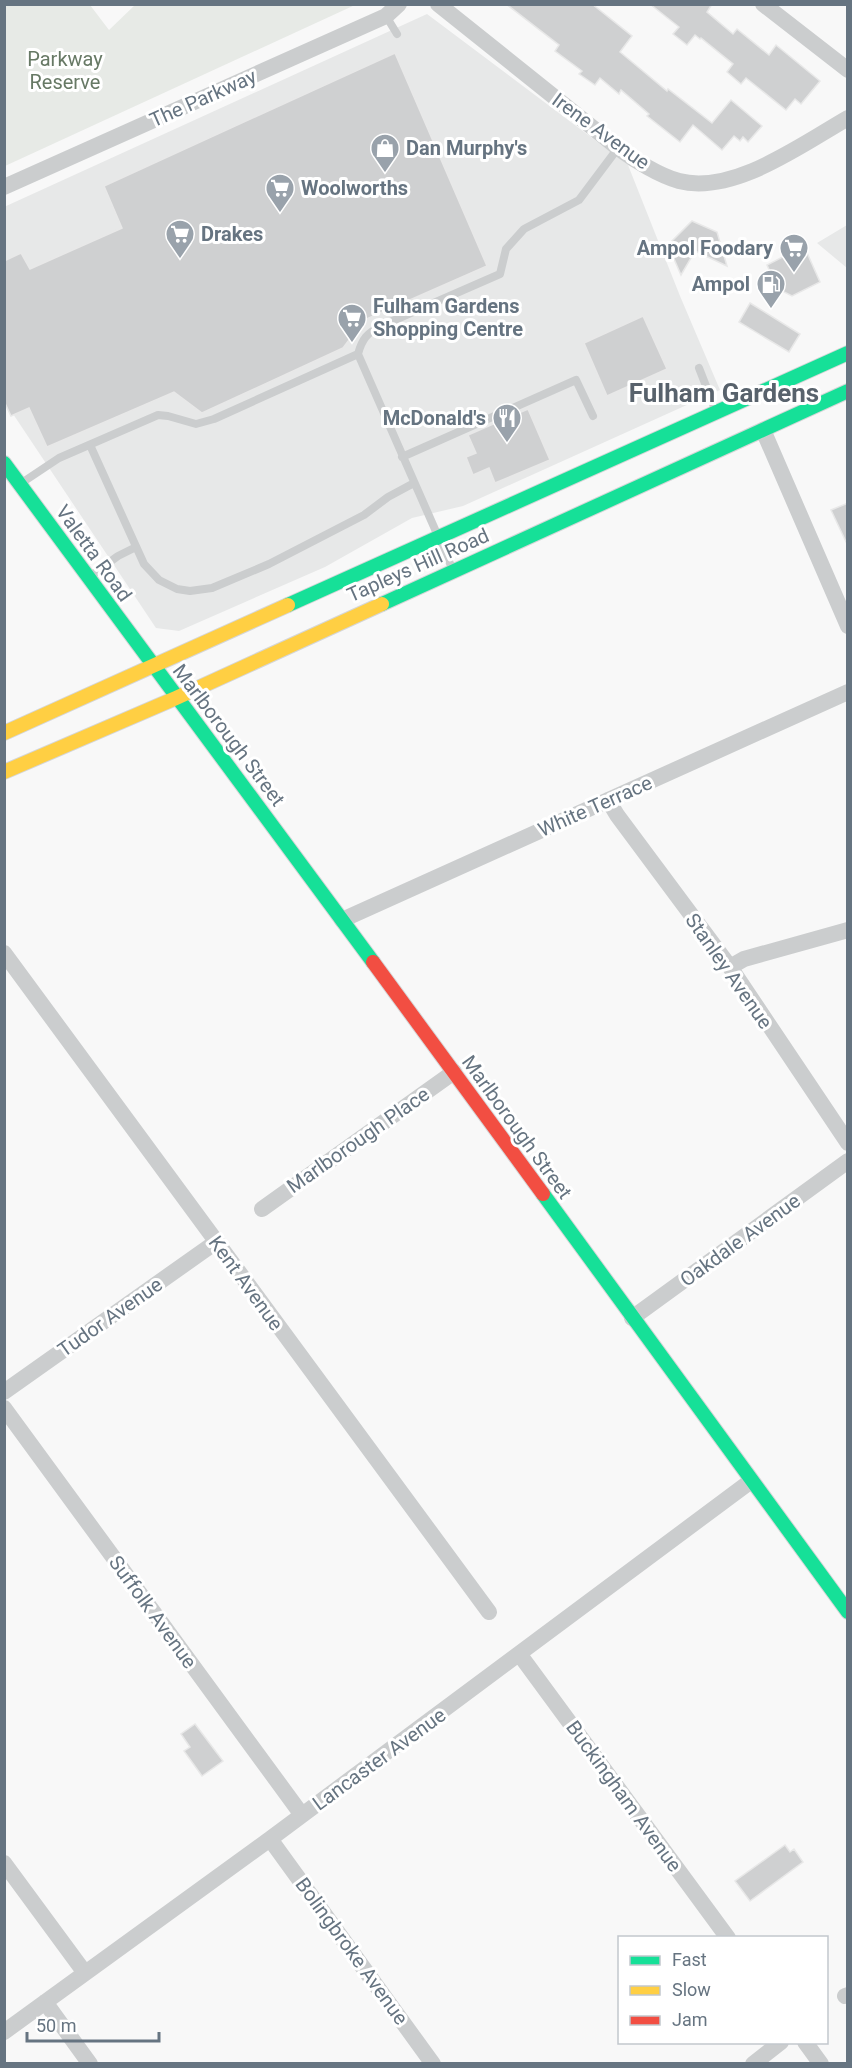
<svg xmlns="http://www.w3.org/2000/svg" width="852" height="2068" font-family="Roboto,sans-serif">
	<style>
		.built { fill: #e7e8e8 }
		.green { fill: #e7eae6 }
		.building { fill: #cfd0d1; stroke: #e8e8e8; stroke-width: 1.5 }
		.lines { fill: none; stroke-linecap: round; stroke-linejoin: round }
		.fast-casing { stroke: #d5d6d7; stroke-width: 16 }
		.slow-casing { stroke: #d5d6d7; stroke-width: 16 }
		.jam-casing { stroke: #d5d6d7; stroke-width: 16 }
		.lane { stroke: #cbcdce; stroke-width: 8 }
		.street { stroke: #cbcdce; stroke-width: 16 }
		.fast { stroke: #16e098; stroke-width: 14 }
		.slow { stroke: #ffcf43; stroke-width: 14 }
		.jam { stroke: #f24e42; stroke-width: 14 }
		.labels { text-anchor: middle; dominant-baseline: central; stroke-width: 6; stroke-linejoin: round; paint-order: stroke }
		.park-label { font-size: 20px; fill: #677965; stroke: #fff }
		.street-label { font-size: 20px; fill: #667481; stroke: #fff }
		.poi-label { font-size: 20px; font-weight: bold; fill: #667481; stroke: #fff; text-anchor: start }
		.district-label { font-size: 26px; font-weight: bold; fill: #58626c; stroke: #fff }
	</style>
	<rect width="100%" height="100%" fill="#f8f8f8"/>
	<path class="built" d="M427,14L628,165L680,296L720,390L463,506L412,518L325,567L179,631L156,628L5,402L4,207Z
		M847,225V268L817,243Z"/>
	<path class="green" d="M4,5H90L109,30L135,5H355L5,166Z"/>
	<path class="building" d="M506,4H592L632,36L620,52L667,91L668,89L712,123L731,100L762,126L748,142L743,137L740,141L734,136L722,150L693,125L680,142L647,116L649,114L621,90L619,94L600,78L595,85L579,74L582,71L555,51L559,45Z
		M650,4H712L707,12L733,34L737,29L769,55L776,45L820,81L801,104L795,99L786,110L746,78L741,84L727,72L733,64L701,38L700,39L695,35L687,45L673,34L679,27Z
		M395,53L487,266L364,320L343,348L202,413L174,392L47,447L29,408L11,416L4,401V261L21,253L30,269L122,228L104,186Z
		M692,221L717,232L727,266L695,251L681,275L668,245Z
		M804,246L820,282L792,296L778,289L767,265Z
		M750,303L800,334L789,352L739,322Z
		M643,316L667,369L607,396L584,343Z
		M528,409L550,460L495,483L489,468L473,475L466,457L476,453L468,435Z
		M848,503V546L831,510Z
		M195,1724L223,1761L202,1776L184,1751L190,1747L181,1734Z
		M785,1845L790,1852L794,1849L803,1862L750,1901L735,1881Z"/>
	<g class="lines">
		<g class="fast-casing">
			<path id="fast" d="M4,463L373,962
				M382,604L848,391
				M288,605L848,353
				M543,1194L848,1612"/>
		</g>
		<g class="slow-casing">
			<path id="slow" d="M4,733L288,605
				M4,772L176,698L382,604"/>
		</g>
		<g class="jam-casing">
			<path id="jam" d="M373,962L543,1194"/>
		</g>
		<path class="lane" d="M386,16L397,34
			M699,368L715,409
			M90,445L144,564L159,580L177,589L190,591L212,588L269,564L364,515L388,497L414,483
			M402,457L576,380L593,416
			M20,484L59,458L158,415L168,416L196,424L214,419L358,354
			M452,568L358,354C362,339 367,333 381,326L500,274L506,249L524,229L579,200L618,148
			M89,577L118,556L136,547"/>
		<path class="street" d="M438,4L618,148C634,160 660,176 679,181C733,195 801,145 848,118
			M763,4L848,70
			M4,187L386,16L399,4
			M763,430L848,626
			M608,800L617,815L730,967L848,1143
			M342,920L848,692
			M4,953L489,1612
			M730,967L744,959L848,930
			M262,1209L454,1072
			M632,1318L848,1161
			M4,1392L216,1242
			M4,1408L302,1815
			M520,1655L728,1938
			M270,1839L433,2064
			M4,1863L85,1973
			M845,1996L848,1995
			M45,2002L90,2064
			M4,2032L270,1839L751,1481
			M805,2042L821,2064
			M753,2064L781,2042"/>
		<use href="#fast" class="fast"/>
		<use href="#slow" class="slow"/>
		<use href="#jam" class="jam"/>
	</g>
	<defs>
		<g id="shop-pin" transform="scale(1.5)"><path d="M0 17L-7.5 6A9.5 9.5 0 1 1 7.5 6Z" fill="#99a2ab" stroke="#fff"/><path d="M-5-2.5h2.3a2.7 3.5 0 0 1 5.4 0H5L5.5 6h-11ZM-1.5-2.5h3a1.5 2.3 0 0 0-3 0Z" fill="#fff"/></g>
		<g id="supermarket-pin" transform="scale(1.5)"><path d="M0 17L-7.5 6A9.5 9.5 0 1 1 7.5 6Z" fill="#99a2ab" stroke="#fff"/><path d="M-6-5.5h2.5l.6 2H6L4.5 2H-2.5L-4.4-4H-6ZM-1.5 3.2a1.3 1.3 0 1 0 .1 0ZM3 3.2a1.3 1.3 0 1 0 .1 0Z" fill="#fff"/></g>
		<g id="fuel-pin" transform="scale(1.5)"><path d="M0 17L-7.5 6A9.5 9.5 0 1 1 7.5 6Z" fill="#99a2ab" stroke="#fff"/><path d="M-5.5-6h7V0h2V4h1.3V-2.5L3-4.5l.8-.8L6-3V5H2.5V1h-1V6h-7ZM-4.2-4.7v3.2H.2V-4.7Z" fill="#fff"/></g>
		<g id="restaurant-pin" transform="scale(1.5)"><path d="M0 17L-7.5 6A9.5 9.5 0 1 1 7.5 6Z" fill="#99a2ab" stroke="#fff"/><path d="M-5-6h1v4h1v-4h1v4h1v-4h1v5L-1.5 .5V6h-2V.5L-5-1ZM5-6V6H3V1.5H1.5Q1.5-4 5-6Z" fill="#fff"/></g>
	</defs>
	<g fill-rule="evenodd">
		<use href="#shop-pin" x="385" y="148"/>
		<use href="#supermarket-pin" x="280" y="188"/>
		<use href="#supermarket-pin" x="180" y="234"/>
		<use href="#supermarket-pin" x="794" y="248"/>
		<use href="#fuel-pin" x="771" y="284"/>
		<use href="#supermarket-pin" x="352" y="318"/>
		<use href="#restaurant-pin" x="507" y="418"/>
	</g>
	<g class="labels">
		<g class="park-label">
			<text x="65" y="59">Parkway<tspan x="65" dy="23">Reserve</tspan></text>
		</g>
		<g class="street-label">
			<text transform="translate(203 98) rotate(-24)">The Parkway</text>
			<text transform="translate(601 131) rotate(36)">Irene Avenue</text>
			<text transform="translate(94 553) rotate(54)">Valetta Road</text>
			<text transform="translate(418 565) rotate(-24)">Tapleys Hill Road</text>
			<text transform="translate(229 735) rotate(53)">Marlborough Street</text>
			<text transform="translate(595 806) rotate(-24)">White Terrace</text>
			<text transform="translate(729 971) rotate(55)">Stanley Avenue</text>
			<text transform="translate(517 1127) rotate(54)">Marlborough Street</text>
			<text transform="translate(358 1140) rotate(-35)">Marlborough Place</text>
			<text transform="translate(740 1240) rotate(-36)">Oakdale Avenue</text>
			<text transform="translate(246 1283) rotate(54)">Kent Avenue</text>
			<text transform="translate(110 1317) rotate(-35)">Tudor Avenue</text>
			<text transform="translate(153 1612) rotate(54)">Suffolk Avenue</text>
			<text transform="translate(379 1759) rotate(-36)">Lancaster Avenue</text>
			<text transform="translate(624 1796) rotate(54)">Buckingham Avenue</text>
			<text transform="translate(352 1951) rotate(54)">Bolingbroke Avenue</text>
		</g>
		<g class="poi-label">
			<text x="406" y="148">Dan Murphy's</text>
			<text x="301" y="188">Woolworths</text>
			<text x="201" y="234">Drakes</text>
			<text x="773" y="248" text-anchor="end">Ampol Foodary</text>
			<text x="750" y="284" text-anchor="end">Ampol</text>
			<text x="373" y="306">Fulham Gardens<tspan x="373" dy="23">Shopping Centre</tspan></text>
			<text x="486" y="418" text-anchor="end">McDonald's</text>
		</g>
		<g class="district-label">
			<text x="724" y="393">Fulham Gardens</text>
		</g>
	</g>
	<rect width="852" height="2068" fill="none" stroke="#667481" stroke-width="12"/>
	<rect x="618" y="1936" width="210" height="108" fill="#ffffff" stroke="#c2c7cd" stroke-width="1.5"/>
	<rect x="630" y="1956" width="30" height="9" fill="#16e098" stroke="#c2c7cd" stroke-width="1.5"/>
	<text x="672" y="1966" font-size="18" fill="#667481">Fast</text>
	<rect x="630" y="1986" width="30" height="9" fill="#ffcf43" stroke="#c2c7cd" stroke-width="1.5"/>
	<text x="672" y="1996" font-size="18" fill="#667481">Slow</text>
	<rect x="630" y="2016" width="30" height="9" fill="#f24e42" stroke="#c2c7cd" stroke-width="1.5"/>
	<text x="672" y="2026" font-size="18" fill="#667481">Jam</text>
	<path d="M27 2032v9h132v-9" fill="none" stroke="#667481" stroke-width="3"/>
	<text x="36" y="2032" font-size="18" fill="#667481" stroke="#ffffff" stroke-width="4.5" paint-order="stroke">50 m</text>
</svg>
